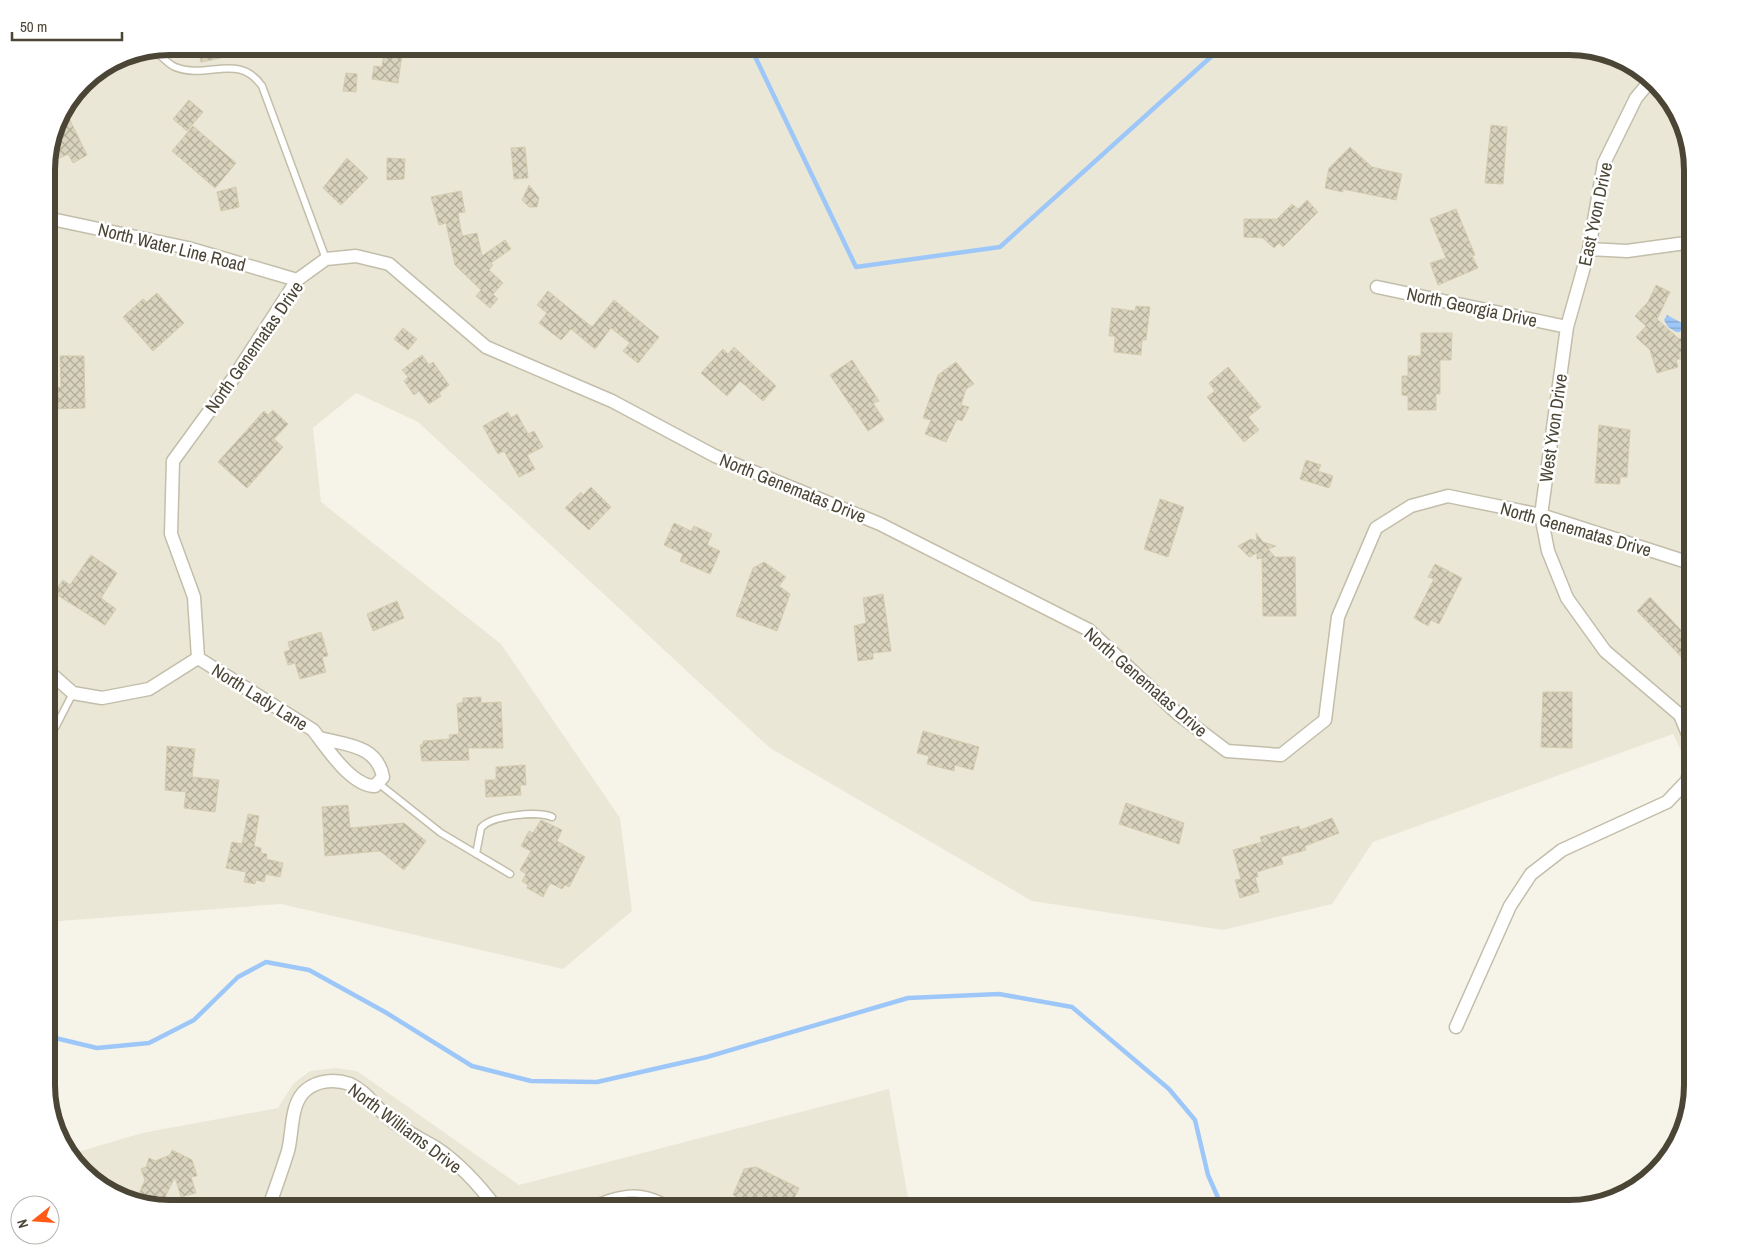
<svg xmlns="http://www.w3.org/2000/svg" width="1739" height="1255" font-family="'Archivo Narrow',sans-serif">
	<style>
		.residential { fill: #ebe7d6 }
		.pitch { fill: #c8efad }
		.water { fill: url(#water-rules) }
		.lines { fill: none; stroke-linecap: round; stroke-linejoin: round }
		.stream { stroke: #9ec7f9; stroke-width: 4.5 }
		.building { fill: url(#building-cross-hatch); stroke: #d5cbaf }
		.service-casing { stroke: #c3beaa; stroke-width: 9 }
		.minor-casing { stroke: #c3beaa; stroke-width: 15 }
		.service { stroke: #fff; stroke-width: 6 }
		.minor { stroke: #fff; stroke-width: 12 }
		.labels { text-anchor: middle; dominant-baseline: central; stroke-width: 5; stroke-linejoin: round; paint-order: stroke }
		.street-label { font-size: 18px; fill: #4b4536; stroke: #fff }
		.rim { fill: none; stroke: #4b4536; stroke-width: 6 }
	</style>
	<defs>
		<pattern id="water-rules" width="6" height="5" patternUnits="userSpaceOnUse" patternTransform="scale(1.25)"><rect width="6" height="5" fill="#9ec7f9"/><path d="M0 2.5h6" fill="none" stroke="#83a3ca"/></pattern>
		<pattern id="building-cross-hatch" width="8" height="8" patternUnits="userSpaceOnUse" patternTransform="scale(1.25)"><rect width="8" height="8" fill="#d9d2bc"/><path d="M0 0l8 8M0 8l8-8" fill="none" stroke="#b2ac9a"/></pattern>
	</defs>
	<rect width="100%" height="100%" fill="#f6f4e8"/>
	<path class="residential" d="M170,46H1570L1609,53L1644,72L1680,115L1693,169V775L1673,734L1373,842L1332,904L1223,930L1032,901L770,748L418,422L356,393L313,428L321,502L501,644L620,818L632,911L563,969L281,904L47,922V161L59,115L88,77L123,56Z
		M336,1068L357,1071L519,1185L889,1089L910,1209H169L130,1202L95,1183L71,1154L142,1133L278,1108L293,1084L310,1071Z"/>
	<path class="pitch" d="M1166,1198L1173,1209H1149Z"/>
	<path class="water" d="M1667,315L1682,323L1683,327L1680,332H1676L1668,327L1664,320Z"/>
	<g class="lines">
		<path class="stream" d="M750,46L856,267L1000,247L1223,46
			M47,1036L97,1048L149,1043L194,1020L238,977L266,962L309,970L385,1012L472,1066L531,1081L597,1082L707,1057L908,998L999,994L1072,1007L1169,1089L1195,1120L1208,1175L1223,1209"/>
	</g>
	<path class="building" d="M197,46H218L221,58L201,62Z
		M385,46H403L398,83L372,79L374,66L382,67Z
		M346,73L357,74L356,92L343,91Z
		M189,100L203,112L187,131L173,119Z
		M64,108L87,155L73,163L68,154L47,164L59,115Z
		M1491,125L1507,127L1503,184L1485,183Z
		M193,126L236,163L215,188L172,151Z
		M525,147L528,178L514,179L511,148Z
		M1350,147L1372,167L1402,174L1396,200L1343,189V192L1325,188L1329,168Z
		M347,158L368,178L341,205L323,188Z
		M387,158L405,159L404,179L387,180Z
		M529,185L539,198L537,207H529L522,200Z
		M236,187L239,207L221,211L217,192Z
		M461,191L465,212L458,213L462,236L477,233L482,256L505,240L511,249L491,263L493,265L489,270L503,283L493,294L498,299L490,308L476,296L481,290L455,265L446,223L439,225L431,197Z
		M1307,200L1318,212L1283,247L1279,243L1274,248L1263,238L1244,237V219H1277L1292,204L1298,209Z
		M1456,209L1475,255L1472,256L1478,268L1438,285L1430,263L1446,258L1430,219Z
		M1656,285L1670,292L1657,319L1679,339L1689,336L1693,349V355L1676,360L1678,367L1657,373L1650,350L1636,337L1646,326L1635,316L1648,302Z
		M548,291L592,327L614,300L659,337L638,363L623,351L630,343L611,328L595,349L571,329L561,340L539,323L547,313L537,305Z
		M157,293L184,323L153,351L123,317L143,299L147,302Z
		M1136,306L1150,307L1146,340H1142L1141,355L1114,352L1115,336H1109L1112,308L1135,311Z
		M403,328L417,339L408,350L394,339Z
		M1421,333H1452L1451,360H1440V394H1436V410H1408V396L1402,395V376H1408V356H1421Z
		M734,347L776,386L763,401L740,381L727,396L701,373L723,349L728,354Z
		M422,355L429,365L433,362L449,385L439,393L441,396L429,404L419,391L414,395L404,381L408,377L402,370Z
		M60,356H84L85,408L47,409V388L61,387Z
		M852,360L879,401L873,403L884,420L868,431L830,375Z
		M956,362L974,384L966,389L961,405L969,407L962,421L957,419L946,442L925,434L931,420L923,418L938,375Z
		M1228,367L1261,407L1248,417L1259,430L1244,442L1207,397L1215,391L1209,383Z
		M273,410L288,424L274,439L283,447L247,488L218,462L264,411L268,415Z
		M508,412L511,418L517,414L528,434L534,431L543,447L527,455L535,469L519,477L504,451L498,454L483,426Z
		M1599,425L1630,430L1627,477H1620V484L1595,483Z
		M1306,460L1321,465L1318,471L1333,476L1329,488L1300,479Z
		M591,487L611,507L589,530L565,508L581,492L583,495Z
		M1160,499L1184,507L1168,557L1144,549Z
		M674,523L691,531L694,526L712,534L707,545L720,551L710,574L680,561L683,554L664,545Z
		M1256,533L1263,542L1276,546L1268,549L1275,557H1295L1296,616H1263L1262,558L1257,559V553L1249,557L1238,546L1251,539L1257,541Z
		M91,555L117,573L101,598L116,609L105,625L54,593L63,580L70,585Z
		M764,562L786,577L779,586L790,594L777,631L736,616L753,568Z
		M1435,564L1462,578L1439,624L1431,620L1428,626L1414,618L1434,579L1428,577Z
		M883,594L891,651L873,653V659L858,661L854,626L866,623L863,598Z
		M1650,597L1693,643V669L1637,611Z
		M397,601L404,618L373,631L367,614Z
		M321,632L328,656L322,657L326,672L300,679L295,663L288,665L284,652L290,650L288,642Z
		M1543,692H1572V748L1541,747Z
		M481,697V703L501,702L503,748H468L469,760L422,761L420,745H423V741L450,739L449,735L459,734L457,704L463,702V698Z
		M923,731L979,747L973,770L955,765L954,771L927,764L929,756L917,753Z
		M167,746L195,749L192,777L219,780L215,812L184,808L186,792L165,790Z
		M525,765L526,785H520L521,795L486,797L485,780H496V767Z
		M1126,803L1184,823L1179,844L1119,824Z
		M348,805L350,828L404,823L426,841L404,870L380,851L325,856L322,807Z
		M248,814L259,816L254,846L261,848V853L267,854L266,859L283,863L280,877L266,874L264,882L256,880L255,884L244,882L246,872L226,868L232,842L242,844Z
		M1332,818L1339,833L1305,846L1306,850L1281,857L1283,864L1257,872L1258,877H1255L1259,892L1240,898L1235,880L1241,879L1233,850L1262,842L1260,837L1299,826L1300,830Z
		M541,820L562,830L557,841L585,857L569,887L565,885L562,889L550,883L543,897L527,888L528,885L522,881L526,874L520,870L531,851L521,846L529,831L533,833Z
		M172,1150L192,1160L197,1176L191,1177L196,1193L181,1197L175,1177L160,1207L138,1196L145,1180L141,1169L146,1167L149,1158L155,1161L170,1155Z
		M756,1167L799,1188L792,1203L788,1201L785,1209H761L733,1195L744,1169Z"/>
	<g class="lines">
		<g class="service-casing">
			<path id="service" d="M154,49C160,55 168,64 175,67C208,80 238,52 262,86L326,259
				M47,738L56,726L73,693
				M378,783L441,833L510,874
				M476,854L481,828C491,815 538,811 552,817
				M581,1209C618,1193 640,1184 676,1209"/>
		</g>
		<g class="minor-casing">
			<path id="minor" d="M1651,80L1636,98L1604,163L1589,249L1567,327L1541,515L1548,551L1567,598L1605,651L1680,715L1693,746
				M47,218L188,248L297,280
				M1589,249L1627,251L1693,242
				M1377,287L1567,327
				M198,658L313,730C327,748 351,786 375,786L383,777C377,745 346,745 320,738
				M47,670L73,693L102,698L149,689L198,658L194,597L171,534L173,461L232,380L297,280L326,259L356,256L389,264L486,347L612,401L715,456L880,524L1089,630L1178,714L1227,751L1281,755L1325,720L1338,617L1376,528L1411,506L1448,496L1541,515L1687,562L1693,561
				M1456,1027L1510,906L1531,874L1562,850L1667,802L1687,781L1693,758
				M268,1209C275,1190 282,1170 288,1151C293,1132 290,1103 306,1090C318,1080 335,1079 350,1084C366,1091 376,1108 390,1119C404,1131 419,1138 435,1147C459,1163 480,1186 497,1209"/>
		</g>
		<use href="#service" class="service"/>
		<use href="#minor" class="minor"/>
	</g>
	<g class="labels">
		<g class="street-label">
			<text transform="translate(1595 214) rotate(-78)">East Yvon Drive</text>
			<text transform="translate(172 247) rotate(14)">North Water Line Road</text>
			<text transform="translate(1472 307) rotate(12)">North Georgia Drive</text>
			<text transform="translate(254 347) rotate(-55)">North Genematas Drive</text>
			<text transform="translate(1553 428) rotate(-82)">West Yvon Drive</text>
			<text transform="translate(793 488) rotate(22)">North Genematas Drive</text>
			<text transform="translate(1576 529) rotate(16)">North Genematas Drive</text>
			<text transform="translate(1146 682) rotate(41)">North Genematas Drive</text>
			<text transform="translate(260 697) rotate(32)">North Lady Lane</text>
			<text transform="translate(405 1128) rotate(37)">North Williams Drive</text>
		</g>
	</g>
	<path d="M0 0H1739V1255H0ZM170 55H1569A115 115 0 0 1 1684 170V1085A115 115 0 0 1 1569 1200H170A115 115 0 0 1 55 1085V170A115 115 0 0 1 170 55Z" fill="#fff" fill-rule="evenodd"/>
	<path class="rim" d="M170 55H1569A115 115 0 0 1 1684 170V1085A115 115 0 0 1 1569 1200H170A115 115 0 0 1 55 1085V170A115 115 0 0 1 170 55Z"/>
	<g transform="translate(35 1220) rotate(253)"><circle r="24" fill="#ffffff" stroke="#b7b5af"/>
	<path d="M0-4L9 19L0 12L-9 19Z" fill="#ff5a16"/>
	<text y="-8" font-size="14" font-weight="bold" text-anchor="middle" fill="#4b4536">N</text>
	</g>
	<path d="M12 32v8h110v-8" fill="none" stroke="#4b4536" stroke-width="2.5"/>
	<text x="20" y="32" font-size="15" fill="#4b4536" stroke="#ffffff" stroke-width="4" paint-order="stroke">50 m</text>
</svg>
